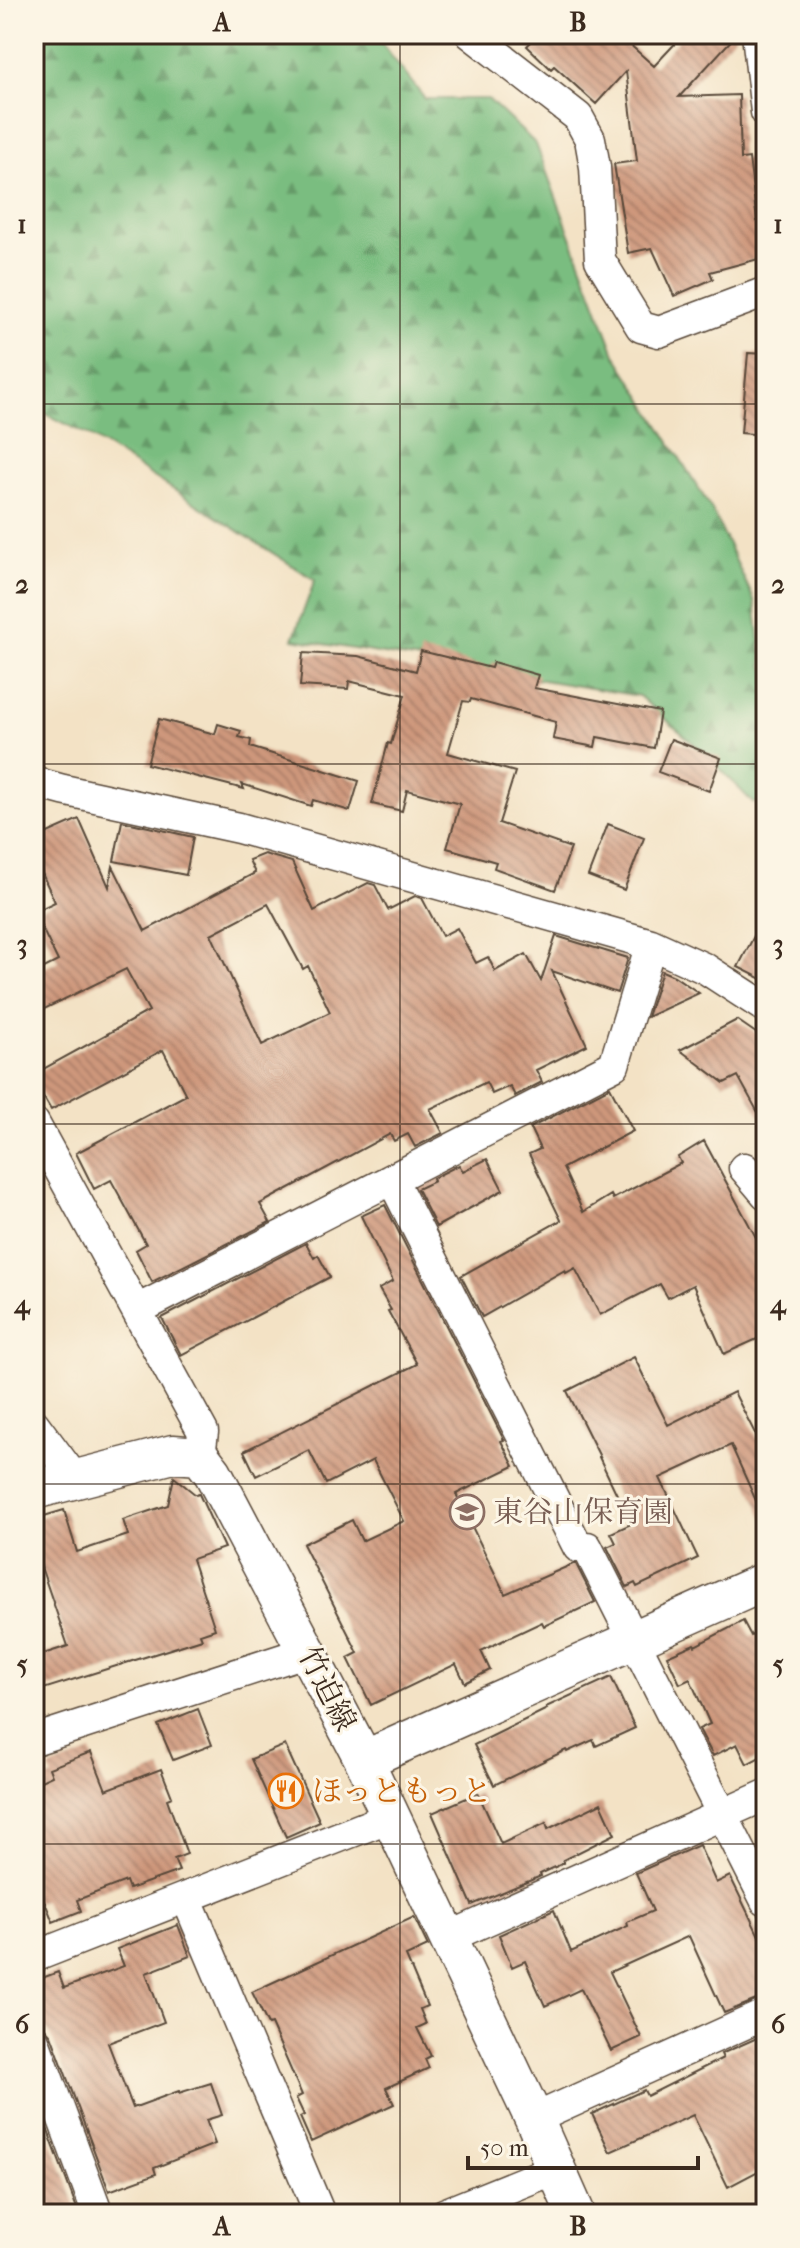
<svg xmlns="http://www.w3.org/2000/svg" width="800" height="2248" font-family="'IM FELL French Canon','Noto Serif JP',serif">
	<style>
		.forest { fill: url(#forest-firs); stroke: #5a744f; stroke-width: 2 }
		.building { fill: url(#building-back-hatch); fill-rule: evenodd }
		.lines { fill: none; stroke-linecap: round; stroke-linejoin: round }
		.minor-casing { stroke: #574637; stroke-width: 33 }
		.tertiary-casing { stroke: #574637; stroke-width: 41 }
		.minor { stroke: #fff; stroke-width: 30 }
		.tertiary { stroke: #fff; stroke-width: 38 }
		.grid { fill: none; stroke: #3b2a1e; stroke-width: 2; stroke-opacity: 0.55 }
		.labels { text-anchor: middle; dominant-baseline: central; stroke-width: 6; stroke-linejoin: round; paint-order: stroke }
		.education-label { font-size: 30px; fill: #785e54; stroke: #fcf5e5; text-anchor: start }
		.street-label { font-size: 30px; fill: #3b2a1e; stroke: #fcf5e5 }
		.food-label { font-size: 30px; fill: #c56008; stroke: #fcf5e5; text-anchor: start }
		.neatline { fill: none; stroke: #3b2a1e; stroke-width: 3 }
		.grid-label { font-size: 26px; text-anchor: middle; font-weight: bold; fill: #3b2a1e }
	</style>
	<defs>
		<pattern id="forest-firs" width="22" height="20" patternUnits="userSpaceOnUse" patternTransform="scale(2)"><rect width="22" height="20" fill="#7abd80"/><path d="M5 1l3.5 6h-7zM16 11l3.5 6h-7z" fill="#659a68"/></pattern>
		<pattern id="building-back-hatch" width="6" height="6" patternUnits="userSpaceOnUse" patternTransform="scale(2)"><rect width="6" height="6" fill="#ce977c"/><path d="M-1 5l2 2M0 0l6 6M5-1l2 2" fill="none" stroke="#a87b65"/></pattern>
	</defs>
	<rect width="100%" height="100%" fill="#fcf5e5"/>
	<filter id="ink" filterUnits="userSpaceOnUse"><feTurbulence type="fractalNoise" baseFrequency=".0125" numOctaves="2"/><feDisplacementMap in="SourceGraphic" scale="16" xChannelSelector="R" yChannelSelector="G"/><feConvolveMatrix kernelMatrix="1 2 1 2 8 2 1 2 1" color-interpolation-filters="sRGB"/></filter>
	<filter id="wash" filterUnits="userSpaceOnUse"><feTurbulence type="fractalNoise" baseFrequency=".006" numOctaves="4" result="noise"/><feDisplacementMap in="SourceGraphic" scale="32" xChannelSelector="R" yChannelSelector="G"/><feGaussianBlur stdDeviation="1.8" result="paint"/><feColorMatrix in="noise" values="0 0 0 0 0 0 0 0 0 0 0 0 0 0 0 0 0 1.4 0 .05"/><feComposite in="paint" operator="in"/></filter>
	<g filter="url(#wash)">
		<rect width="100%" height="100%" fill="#f3e2c5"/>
		<path class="forest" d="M34,34H374L425,99H488L536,144L615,354L712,510L755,602L763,666L766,672V800L753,803L709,757L639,696L293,639L315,580L88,435L34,408Z"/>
		<g id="blocks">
			<path class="building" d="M538,34H618L654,66L684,34H737L679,97L739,95L741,159L749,158L757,221L761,220L766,240V257L710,272L713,279L674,296L652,248L628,253L614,164L637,161L626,71L596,104L554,66L551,69L527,46Z
				M748,353L766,354V435L741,433Z
				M421,651L491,668L493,662L538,675L534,688L660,712L654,748L597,737L595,747L553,739L556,722L471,699L470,702L463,701L448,753L515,772L499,823L571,848L555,890L494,868L496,862L447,848L460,804L407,790L402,811L372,804L388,743L391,744L405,695L349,681L348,689L300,686L303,653L358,656L416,671Z
				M159,719L215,734L218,724L241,731L239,737L251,740L250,747L359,781L350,811L313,800L311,806L242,784L244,789L147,764Z
				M671,739L721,758L709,791L658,772Z
				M79,819L109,887L113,866L145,931L255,873L249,860L264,854L292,862L314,911L368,883L375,885L388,910L415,896L422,898L442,936L457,928L476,963L488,957L495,971L526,954L541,981L556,936L628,958L617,993L552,971L587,1045L536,1070L542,1082L515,1096L510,1086L492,1094L486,1082L430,1109L443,1133L415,1147L408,1134L394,1141L390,1134L260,1204L270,1222L152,1282L136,1250L146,1244L111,1180L94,1189L76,1153L186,1095L163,1050L51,1110L34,1081V1074L149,1011L126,969L34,1014V973L58,961L34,912L55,902L34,856V839ZM268,904L303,969L308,966L330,1012L262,1045L211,934Z
				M122,821L193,837L186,875L114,861Z
				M608,824L644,838L624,890L588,876Z
				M766,913V981L738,967Z
				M662,971L674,976L699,993L647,1017Z
				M737,1020L766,1040V1127L738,1076L724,1083L680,1050Z
				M610,1087L633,1131L563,1168L583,1212L611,1195L613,1199L681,1163L678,1157L704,1141L766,1256V1335L724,1354L693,1285L668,1298L660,1284L600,1315L575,1268L566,1273L565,1270L482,1317L461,1276L561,1220L529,1154L540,1149L530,1128Z
				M487,1159L503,1190L436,1227L417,1189L434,1181L433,1178L459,1165L463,1171Z
				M385,1205L504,1440L501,1441L514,1466L456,1494L505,1594L573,1564H576L595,1602L544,1626L542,1622L481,1651L490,1670L465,1683L456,1664L371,1705L348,1658L358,1653L303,1544L352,1520L362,1541L404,1521L373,1460L326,1484L309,1450L256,1476L244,1451L417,1364L388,1311L391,1310L379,1289L393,1281L361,1216Z
				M306,1243L314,1258L318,1255L330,1277L181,1355L162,1318Z
				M634,1357L668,1425L734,1392L766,1455V1523L731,1445L660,1478L698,1558L637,1587L635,1583L627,1587L607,1547L616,1543L611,1533L631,1524L599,1457H600L567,1391Z
				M174,1477L196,1495L199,1494L224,1548L192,1559L215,1629L200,1634L202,1639L34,1692V1657L68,1646L40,1564L34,1542V1519L64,1510L77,1552L128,1535L123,1520L168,1505Z
				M743,1621L751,1636L766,1629V1754L747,1764L737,1744L713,1756L699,1729L710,1724L690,1679L680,1684L667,1656L694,1644L695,1646Z
				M611,1677L635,1728L596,1746L593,1740L567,1752L566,1750L494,1785L474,1745L547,1709L546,1707Z
				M198,1709L212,1745L173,1760L158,1725Z
				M285,1745L320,1822L286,1837L251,1759Z
				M91,1752L106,1790L161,1769L172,1797L167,1799L187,1854L174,1859L179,1871L129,1889L126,1881L77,1900L81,1911L53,1922L44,1900L34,1904V1784L52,1776L49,1768Z
				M478,1793L501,1844L546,1823L548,1829L601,1803L615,1834L563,1860L564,1863L540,1874L541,1876L472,1905L432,1813Z
				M699,1845L716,1883L730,1876L759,1936L766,1933V1996L724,2013L689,1936L610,1972L641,2037L611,2051L581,1989L545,2006L525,1961L512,1967L499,1935L554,1910L571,1952L628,1926L627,1922L653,1911L636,1873Z
				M414,1917L428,1946L406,1956L427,2006L420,2009L426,2024L417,2028L431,2056L425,2059L429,2068L386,2088L394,2104L311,2142L300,2117L304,2115L296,2098L302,2095L271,2024L268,2025L252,1992Z
				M178,1925L190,1956L146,1973L164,2022L108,2043L133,2108L179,2091V2093L211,2083L222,2115L206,2120L215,2144L154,2168L156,2174L109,2191L51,2035L43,2026L34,2002V1981L58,1972L64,1988L124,1966L117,1949Z
				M766,2034V2167L728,2187L693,2115L610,2152L592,2114L644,2090L647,2096L723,2058L721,2054Z
				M34,2099H36L79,2214H34Z"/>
		</g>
	</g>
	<g filter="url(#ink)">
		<use href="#blocks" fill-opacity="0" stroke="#574637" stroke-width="2"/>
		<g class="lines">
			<g class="minor-casing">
				<path id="minor" d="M471,34L578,117L590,139L595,167L600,260L641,327L659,332L766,292
					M757,34L766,112
					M34,780L41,784L63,790L239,828L651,944L706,969L766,1008
					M34,1123L203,1432L200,1456
					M744,1168L766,1194
					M392,1179L578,1547H587L766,1901
					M137,1310L614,1065L651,944
					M34,1424L75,1479
					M34,1740L308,1651
					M186,1897L320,2214
					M447,1938L766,1795
					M34,1957L390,1817
					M34,2041L98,2214
					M534,2119L766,2014
					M444,2214L555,2169"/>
			</g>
			<g class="tertiary-casing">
				<path id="tertiary" d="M34,1490L173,1454L200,1456L213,1473L364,1760L534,2119L576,2214
					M364,1760L766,1581"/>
			</g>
			<use href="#minor" class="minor"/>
			<use href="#tertiary" class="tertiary"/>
		</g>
	</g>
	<path class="grid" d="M400,34V2214M34,404H766M34,764H766M34,1124H766M34,1484H766M34,1844H766"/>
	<defs>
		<g id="school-ring" transform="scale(1.8)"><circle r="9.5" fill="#fcf5e5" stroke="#8d6e63" stroke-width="1.5"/><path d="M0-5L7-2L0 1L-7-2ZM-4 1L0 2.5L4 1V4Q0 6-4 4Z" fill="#8d6e63"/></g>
		<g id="restaurant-ring" transform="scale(1.8)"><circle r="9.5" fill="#fcf5e5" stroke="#e8710a" stroke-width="1.5"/><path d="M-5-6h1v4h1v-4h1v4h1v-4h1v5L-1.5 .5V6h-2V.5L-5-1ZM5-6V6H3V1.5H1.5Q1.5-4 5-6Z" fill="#e8710a"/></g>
	</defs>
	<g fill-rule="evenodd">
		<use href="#school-ring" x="467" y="1512"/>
		<use href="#restaurant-ring" x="286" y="1791"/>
	</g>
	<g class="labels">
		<g class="education-label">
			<text x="493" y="1512">東谷山保育園</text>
		</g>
		<g class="street-label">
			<text transform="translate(327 1689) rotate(63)">竹迫線</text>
		</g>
		<g class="food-label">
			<text x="312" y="1791">ほっともっと</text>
		</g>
	</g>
	<rect width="800" height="2248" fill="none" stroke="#fcf5e5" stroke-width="88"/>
	<path d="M468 2156v12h230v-12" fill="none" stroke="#3b2a1e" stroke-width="4"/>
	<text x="480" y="2156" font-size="24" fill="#3b2a1e" stroke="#fcf5e5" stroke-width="6" paint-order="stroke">50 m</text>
	<rect x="44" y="44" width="712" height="2160" class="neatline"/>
	<g class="grid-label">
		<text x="222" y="31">A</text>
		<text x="578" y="31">B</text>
		<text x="22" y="233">1</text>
		<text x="778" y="233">1</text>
		<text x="22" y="593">2</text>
		<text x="778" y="593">2</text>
		<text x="22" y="953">3</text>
		<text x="778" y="953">3</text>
		<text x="22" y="1313">4</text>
		<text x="778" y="1313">4</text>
		<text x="22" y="1673">5</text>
		<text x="778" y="1673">5</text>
		<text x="22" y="2033">6</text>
		<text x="778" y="2033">6</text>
		<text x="222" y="2235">A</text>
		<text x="578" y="2235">B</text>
	</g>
</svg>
